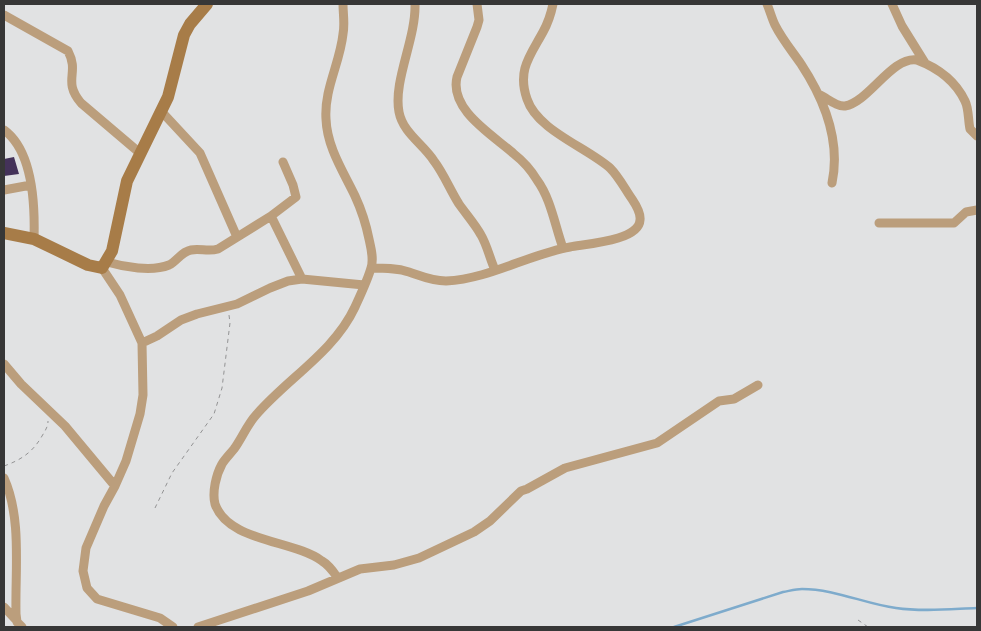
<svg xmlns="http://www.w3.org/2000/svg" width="981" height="631" font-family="Manrope,sans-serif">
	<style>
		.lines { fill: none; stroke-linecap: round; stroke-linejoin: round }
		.stream { stroke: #7eabcc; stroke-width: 2.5 }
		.building { fill: #443259 }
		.path { stroke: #939394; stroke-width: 1; stroke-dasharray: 4 4; stroke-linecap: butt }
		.minor { stroke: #bb9e7c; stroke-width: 9 }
		.secondary { stroke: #a77c48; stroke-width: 12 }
	</style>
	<rect width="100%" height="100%" fill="#e1e2e3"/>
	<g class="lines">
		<path class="stream" d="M674,627L783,592C789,591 796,589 802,589C835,589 865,604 896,608C923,612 951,609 977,608"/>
	</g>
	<path class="building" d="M14,157L19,174L4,176L5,167L4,159Z"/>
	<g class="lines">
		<path class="path" d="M4,466C21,460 33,452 42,436C45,431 48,427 48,421
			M155,508L172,473L214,414L222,388L230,323L229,315
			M858,620L868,627"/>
		<path class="minor" d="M415,4C416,39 393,81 399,112C403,133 423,144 434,161C444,174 450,190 459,204C466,214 475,224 481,235C487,245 490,259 495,270
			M477,4L479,20L477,27L457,77C449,110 493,135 514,154C523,161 531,170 537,180C551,199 555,226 563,248
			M767,4C770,11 772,19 775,25C782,39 792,51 801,64C824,99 841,140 832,183
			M892,4L902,26L925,63
			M4,15L68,51C80,74 62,80 81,103L141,154
			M820,95C827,98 837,107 845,106C869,102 892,56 917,60C938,68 955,80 965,101C969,109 968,120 970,129L977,136
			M161,111L200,153L237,237
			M4,130C33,151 35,206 34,239
			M4,190L31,185
			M271,216L302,279
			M879,223H954L966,212L977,210
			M107,262C124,267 152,272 169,265C177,261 181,252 191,250C200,248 208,252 218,249L271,216L296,197L293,185L283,162
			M102,268L120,295L142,343L143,395L140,414L126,461L115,486L104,506L86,548L83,571L87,588L97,599L160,618L173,627
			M371,268C384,268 397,268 409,272C421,276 432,281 446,281C489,279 527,255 570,247C585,244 639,241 640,220C641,213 636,205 632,199C625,189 619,177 610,168C586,147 537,130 527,99C517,70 530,56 543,32C548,23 551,14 553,4
			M142,343L157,336L181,320L197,314L237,304L270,288L288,281L302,279L364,285
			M4,364L21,384L65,426L115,486
			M4,478C22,518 15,570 16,614L17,622L22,627
			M337,577C333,571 329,565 322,561C294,540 228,542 215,504C212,492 216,475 222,464C225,459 230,454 234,449C242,438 247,425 256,415C288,378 334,352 355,307C360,296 368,279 371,268C374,259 371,248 369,239C366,224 361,209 355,196C343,171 327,147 326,119C324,89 340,63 343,34C345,24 343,14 343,4
			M4,607L17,621
			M198,627L308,591L360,569L394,565L419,558L474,532L490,521L521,491L527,489L565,468L657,443L719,401L734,399L758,385"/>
		<path class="secondary" d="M4,233L34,239L88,265L102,268L112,251L127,181L168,97L184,35L190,24L207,4"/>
	</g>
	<rect width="981" height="631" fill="none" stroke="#373737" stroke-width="10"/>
</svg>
